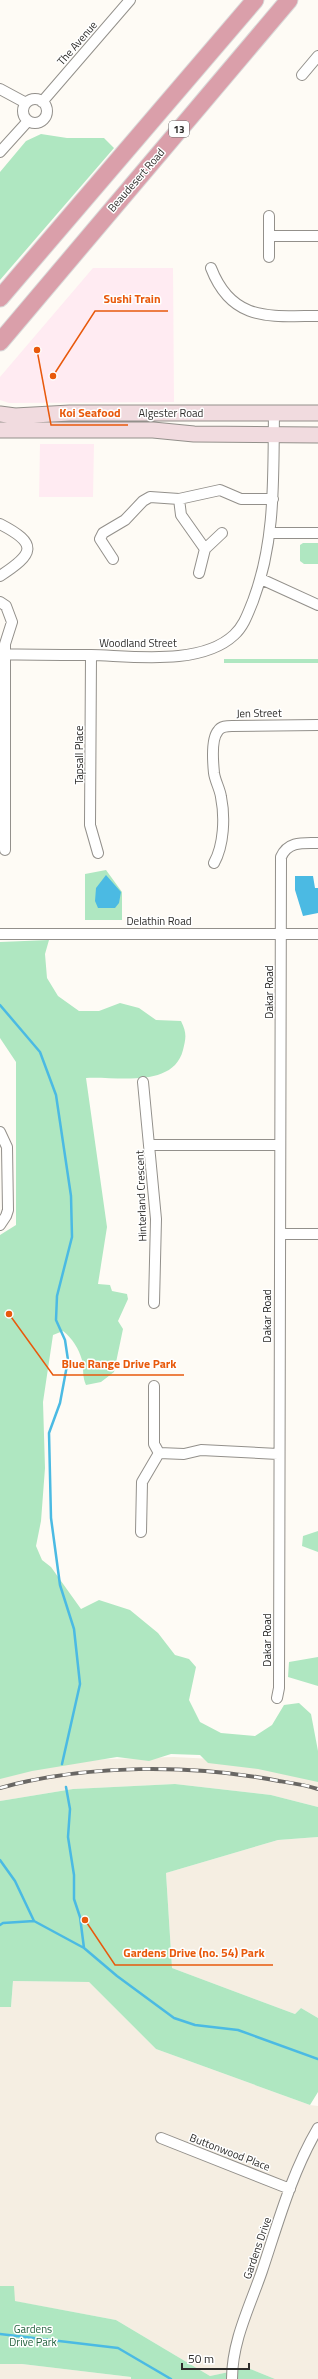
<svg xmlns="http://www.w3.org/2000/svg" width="318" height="2379" font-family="'Titillium Web',sans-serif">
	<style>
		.commercial { fill: #ffebf2 }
		.built { fill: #f5eee2 }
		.green { fill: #afe7c1 }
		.water { fill: #4bbae3 }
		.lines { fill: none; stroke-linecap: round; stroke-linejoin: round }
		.stream { stroke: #4bbae3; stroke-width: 2.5 }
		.minor-casing { stroke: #93908b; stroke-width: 12 }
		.secondary-casing { stroke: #93908b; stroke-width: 17 }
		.trunk-casing { stroke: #d9d9d9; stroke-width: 19 }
		.minor { stroke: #fff; stroke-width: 10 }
		.secondary { stroke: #f1dbdf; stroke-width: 15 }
		.trunk { stroke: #da9faa; stroke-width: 17 }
		.rail-casing { stroke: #696764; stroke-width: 4 }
		.rail { stroke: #fff; stroke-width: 2.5; stroke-dasharray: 8; stroke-linecap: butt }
		.labels { text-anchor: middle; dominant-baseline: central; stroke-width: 3; stroke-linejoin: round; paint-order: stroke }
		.shield { fill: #fff; stroke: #6c6b6a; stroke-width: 1 }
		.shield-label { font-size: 10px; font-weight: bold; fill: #2d2c2a }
		.street-label { font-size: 11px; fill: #2d2c2a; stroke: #fff }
		.park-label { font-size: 11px; fill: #24623e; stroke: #fff }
		.leader { fill: none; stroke: #e8590c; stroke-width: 1.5 }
		.callout-dot { fill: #e8590c; stroke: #fff; stroke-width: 1.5 }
		.callout-label { font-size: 12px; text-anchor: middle; font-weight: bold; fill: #e8590c; stroke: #fff; stroke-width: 3; stroke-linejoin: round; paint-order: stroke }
	</style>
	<rect width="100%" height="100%" fill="#fefbf5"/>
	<path class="commercial" d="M93,268H173L174,402L9,403L0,400V377Z
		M40,444H94L93,497H39Z"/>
	<path class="built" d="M174,1757L269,1762L318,1777V1807L271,1795L175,1784L73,1789L0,1801V1770L77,1760Z
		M318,1837V2018L301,2008L295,2014L172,1968L166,1873L278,1840Z
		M13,1981L89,1982L156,2049L310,2105L318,2106V2379H275L248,2368L210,2376L116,2320L14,2301V2286H0V2007H11Z
		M0,2364H22L131,2377V2379H0Z"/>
	<path class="green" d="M41,134L67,138H104L114,148L0,280V172L26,141Z
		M303,543H318V564H304L300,561V545Z
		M224,659H318V663H224Z
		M106,870L122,892V920H85V874Z
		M49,940L45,954L47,978L58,996L79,1011H99L120,1003L139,1008L156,1020L181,1021C187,1033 186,1038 183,1050C173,1089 116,1076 86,1078L107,1227L98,1284L110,1285L112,1291L127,1294L128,1299L118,1321L123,1329L114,1372L101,1382L86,1385C82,1376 84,1370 82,1360C79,1349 72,1338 63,1331L53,1335L43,1402L45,1468L41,1521L36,1546L42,1560L51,1567L81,1609L99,1600L130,1610L158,1633L175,1655L189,1659L196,1667L189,1700L200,1722L221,1733L255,1736L272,1725L284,1705L299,1703L311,1714L318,1751V1782L258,1769L208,1763L200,1755L171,1754L149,1761L117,1757L32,1771L0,1779V1235L16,1225V1062L0,1038V942Z
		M318,1531V1552L302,1546L303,1536Z
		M318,1657V1686L288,1677L289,1662Z
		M175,1784L271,1795L318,1807V1837L278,1840L166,1873L172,1968L295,2014L301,2008L318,2018V2092L310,2105L156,2049L89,1982L13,1981L11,2007H0V1801L73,1789Z
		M0,2286H14L15,2301L116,2320L210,2376L248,2368L275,2379H131V2377L22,2364H0Z"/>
	<path class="water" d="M106,875L121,892L119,903L115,908H98L95,901L96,888Z
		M295,876H313L315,888H318V913L303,916L295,890Z"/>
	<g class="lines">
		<path class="stream" d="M0,1005L40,1052L56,1095L71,1196L72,1237L57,1296L56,1320L65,1340L68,1360L60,1403L49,1433L51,1518L60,1585L74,1629L80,1684L62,1764
			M66,1787L70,1809L68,1837L74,1875V1899L80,1917L84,1948
			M0,1860L15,1881L34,1921L84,1948L117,1976L174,2018L195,2025L238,2030L318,2059
			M0,1925L3,1923L34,1921
			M0,2334L118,2348L171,2379"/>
		<g class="minor-casing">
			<path id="minor" d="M302,75L318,56
				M0,89L26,103
				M23 111a12 12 0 1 1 24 0a12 12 0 1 1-24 0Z
				M42,102L130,0
				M0,152L28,121
				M269,236H318
				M269,257V216
				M211,268C232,322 269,316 318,316
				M179,499L181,515L205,549
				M0,524C39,544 34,554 0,576
				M271,533H318
				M113,559L100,539L103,533L125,520L143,501L150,497L179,499L220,490L241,499H273
				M199,573L205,549L222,533
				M261,579L318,605
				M0,602L6,606L12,622L5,644V850
				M0,654C30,655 60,655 91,655C133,656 201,666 234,635C244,626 248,613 253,601C276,540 273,477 274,413
				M91,655L90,825L98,853
				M214,863C224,845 225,817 221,797C220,789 215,781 214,773C213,763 211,739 218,731C221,726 227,726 232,726L318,725
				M0,934H318
				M143,1082L156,1219L154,1303
				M0,1132L7,1147L8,1210L6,1216L0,1225
				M149,1145H280
				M280,1234H318
				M154,1386V1444L159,1453L184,1454L201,1450L278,1454
				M141,1532L142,1482L159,1453
				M277,1698L279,1688L281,857C288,841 303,843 318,843
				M161,2138L290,2189
				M232,2379C232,2341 250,2306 262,2271C278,2223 292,2172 318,2128"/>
		</g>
		<g class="secondary-casing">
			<path id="secondary" d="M0,414L15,416L70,413H318
				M0,430H153L194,434L318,435"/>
		</g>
		<g class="trunk-casing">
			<path id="trunk" d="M0,298L255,0
				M0,342L289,0"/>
		</g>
		<use href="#minor" class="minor"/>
		<use href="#secondary" class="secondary"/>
		<use href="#trunk" class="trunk"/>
		<g class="rail-casing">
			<path id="rail" d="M0,1788C85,1764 193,1764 279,1781C292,1783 306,1785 318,1789"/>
		</g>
		<use href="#rail" class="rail"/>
	</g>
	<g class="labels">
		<rect class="shield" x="169" y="121" width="20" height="16" rx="3"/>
		<g class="shield-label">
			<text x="179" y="129">13</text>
		</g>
		<g class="street-label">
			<text transform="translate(77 43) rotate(-49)">The Avenue</text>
			<text transform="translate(136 180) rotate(-49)">Beaudesert Road</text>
			<text x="171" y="413">Algester Road</text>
			<text x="138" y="643">Woodland Street</text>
			<text transform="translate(259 713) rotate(-1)">Jen Street</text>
			<text transform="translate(79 755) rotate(-90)">Tapsall Place</text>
			<text x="159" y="921">Delathin Road</text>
			<text transform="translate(269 992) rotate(-90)">Dakar Road</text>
			<text transform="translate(141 1196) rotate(-92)">Hinterland Crescent</text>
			<text transform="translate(267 1316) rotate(-90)">Dakar Road</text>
			<text transform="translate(267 1640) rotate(-90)">Dakar Road</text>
			<text transform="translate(230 2152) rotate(21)">Buttonwood Place</text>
			<text transform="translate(257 2248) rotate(-71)">Gardens Drive</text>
		</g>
		<g class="park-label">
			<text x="33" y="2329">Gardens<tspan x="33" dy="13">Drive Park</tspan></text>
		</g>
	</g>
	<path class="leader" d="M53 376L95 311H168M37 350L51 425H128M9 1314L53 1375H184M85 1920L115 1965H273"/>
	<g class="callout-dot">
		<circle cx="53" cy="376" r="4"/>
		<circle cx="37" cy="350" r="4"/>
		<circle cx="9" cy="1314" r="4"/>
		<circle cx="85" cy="1920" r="4"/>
	</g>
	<g class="callout-label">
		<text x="132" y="303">Sushi Train</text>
		<text x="90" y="417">Koi Seafood</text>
		<text x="119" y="1368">Blue Range Drive Park</text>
		<text x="194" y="1957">Gardens Drive (no. 54) Park</text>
	</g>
	<path d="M182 2363v6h67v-6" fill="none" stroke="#2d2c2a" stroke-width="2"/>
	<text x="188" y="2363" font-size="12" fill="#2d2c2a" stroke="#ffffff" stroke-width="3" paint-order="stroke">50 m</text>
</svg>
